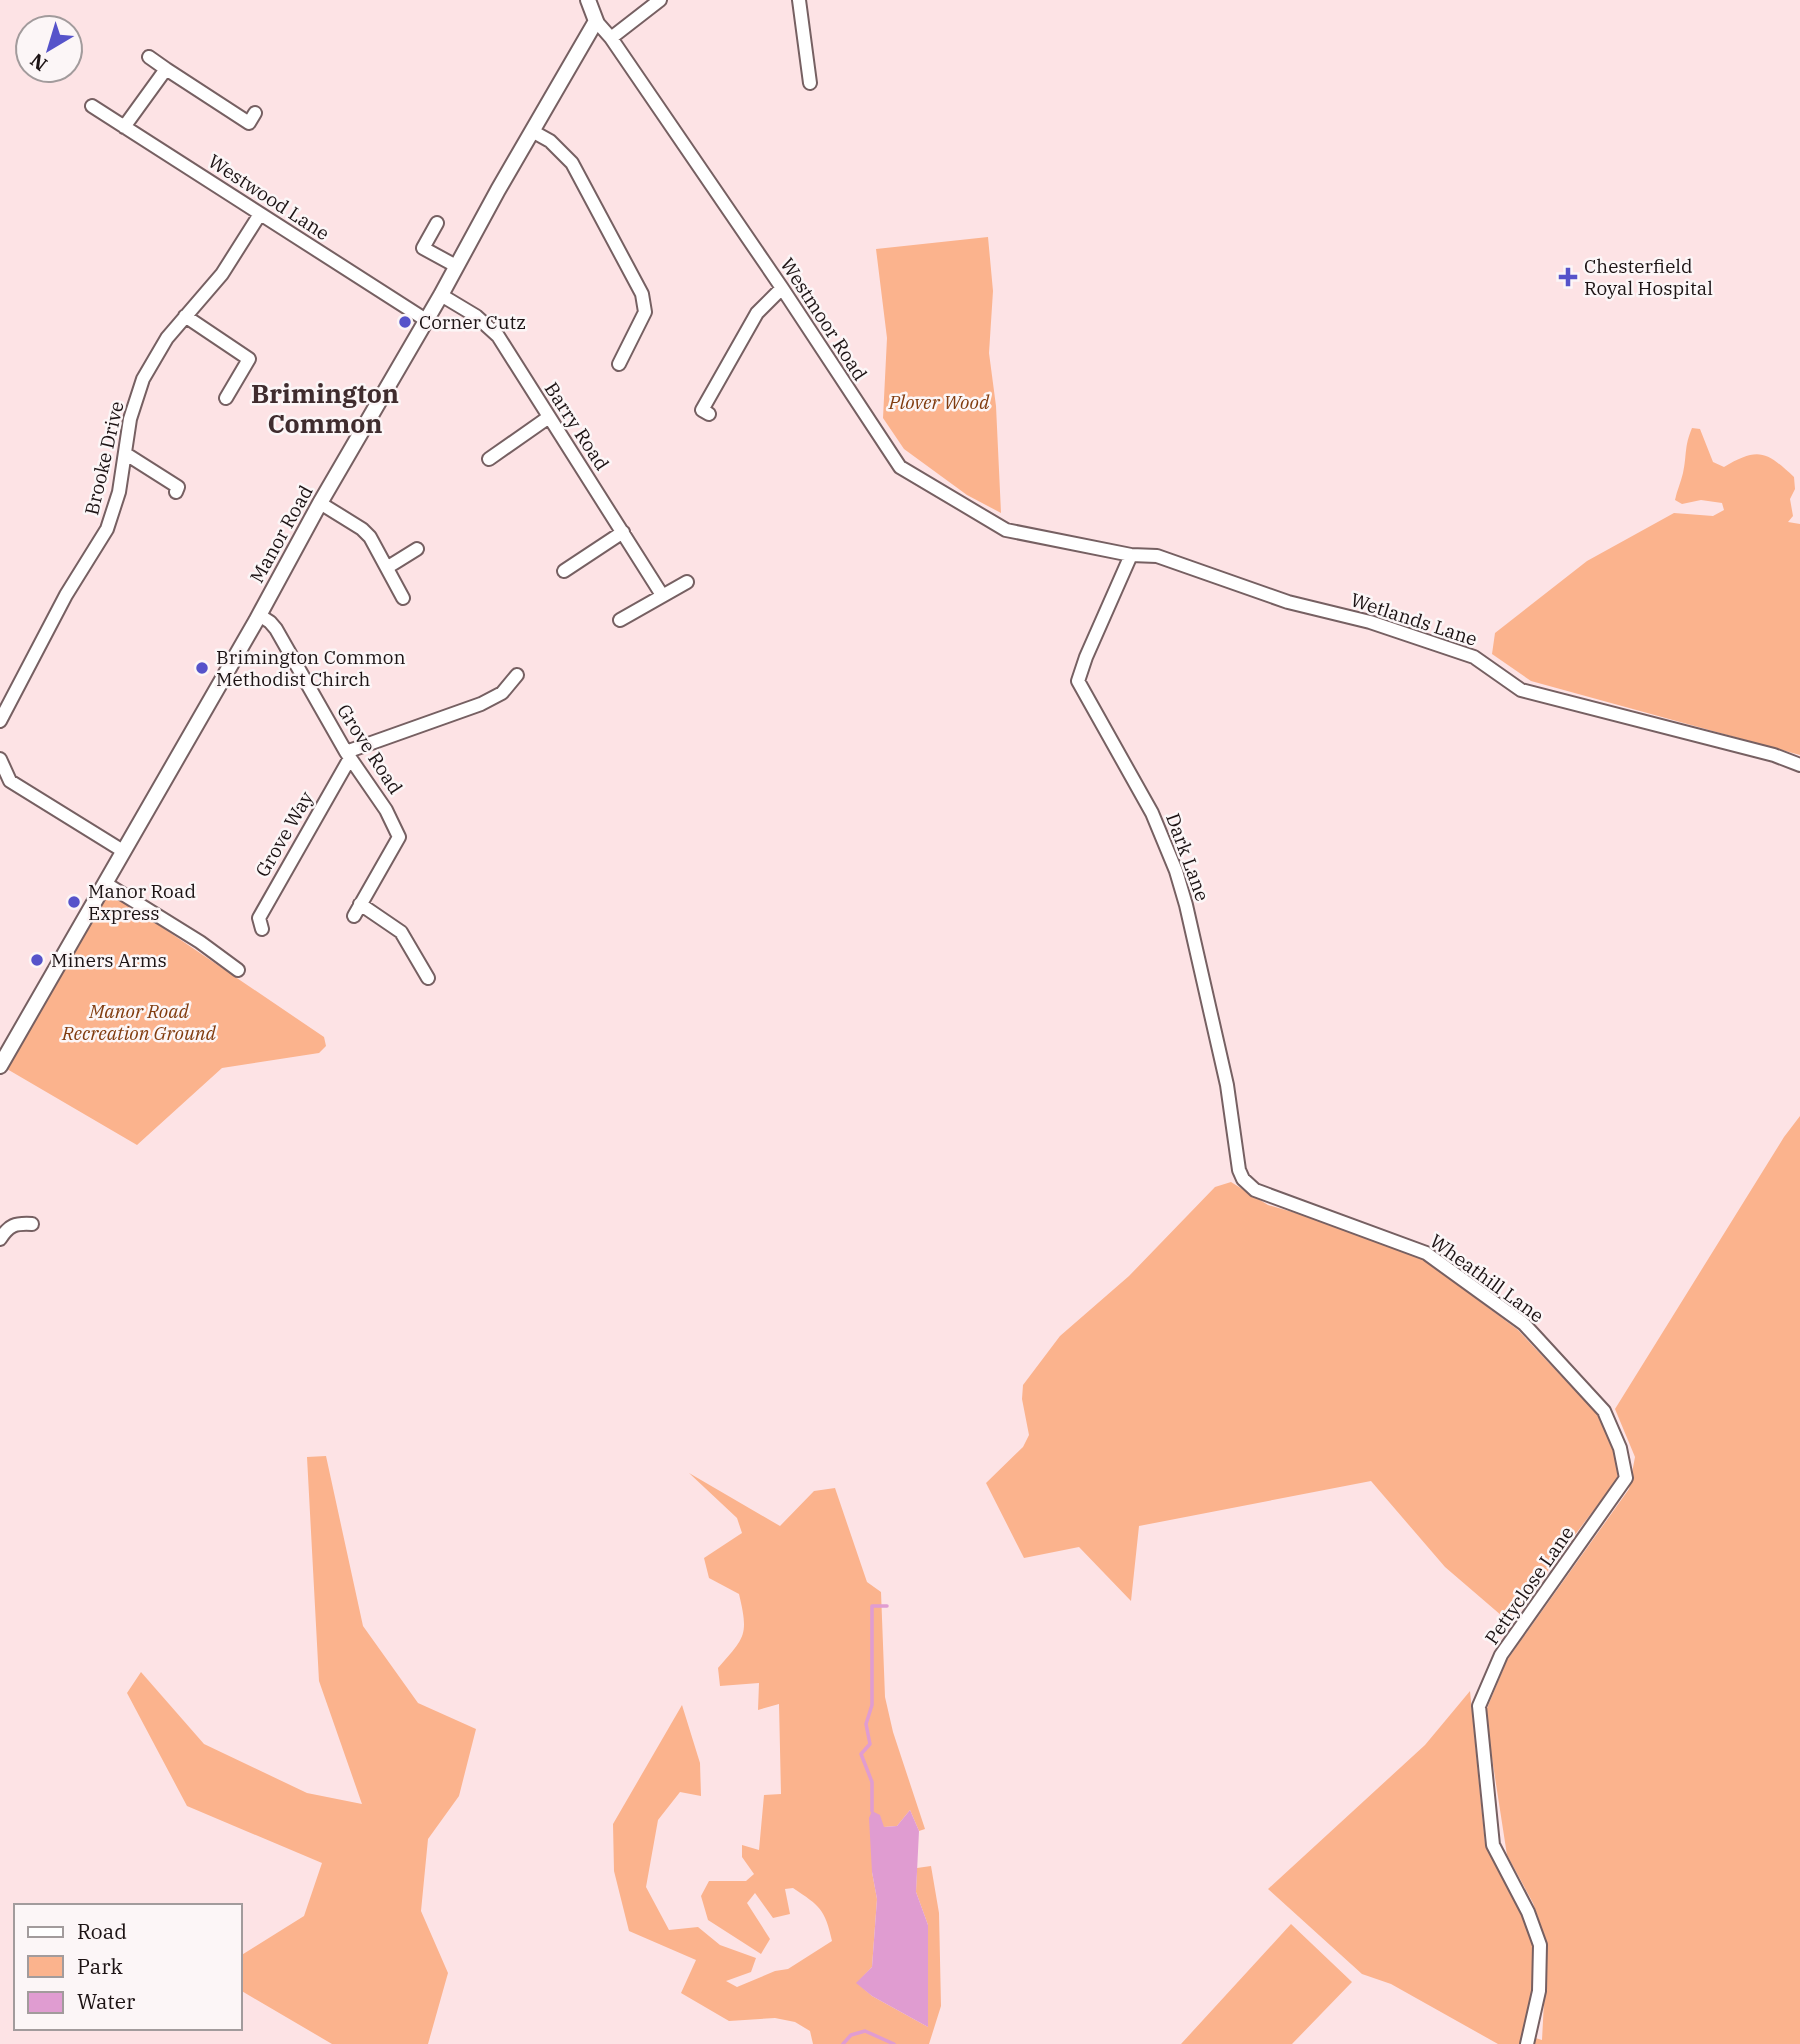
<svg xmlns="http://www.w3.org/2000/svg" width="1800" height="2044" font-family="'IBM Plex Serif',serif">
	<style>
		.green { fill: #fbb38d }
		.water { fill: #e09cd1 }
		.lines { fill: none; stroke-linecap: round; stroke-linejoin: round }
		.stream { stroke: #e09cd1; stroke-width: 3.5 }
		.minor-casing { stroke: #766062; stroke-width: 16 }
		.tertiary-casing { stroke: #766062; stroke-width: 18 }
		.minor { stroke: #fff; stroke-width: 12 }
		.tertiary { stroke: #fff; stroke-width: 14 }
		.poi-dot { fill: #5653ca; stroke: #fcf6f7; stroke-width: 2.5 }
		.labels { text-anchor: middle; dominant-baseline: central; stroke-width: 5; stroke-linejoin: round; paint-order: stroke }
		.street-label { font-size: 19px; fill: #1c1314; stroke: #fcf6f7 }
		.poi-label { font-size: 19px; fill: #1c1314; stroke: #fcf6f7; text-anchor: start }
		.park-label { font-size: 19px; font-style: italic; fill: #813c0f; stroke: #fcf6f7 }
		.district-label { font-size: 26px; font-weight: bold; fill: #3f2c2e; stroke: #fcf6f7 }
	</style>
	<rect width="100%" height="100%" fill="#fde3e5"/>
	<path class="green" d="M988,237L993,291L989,353L996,406L1001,513L967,495L904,449L883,418L887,338L876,249Z
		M1692,428L1700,429L1713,462L1724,467C1758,447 1766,451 1794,477L1795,489L1790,499L1793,516L1788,522L1800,524V755L1531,681L1492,654L1495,633L1587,561L1674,513L1713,516L1724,510L1722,503L1701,500L1682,504L1675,500C1677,490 1681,482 1683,473C1687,455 1684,447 1692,428Z
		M113,894L324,1037L326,1046L319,1053L222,1068L137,1145L7,1069L106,896Z
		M1800,1116V2044H1527L1529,2036L1542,2040L1547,1944L1533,1903L1507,1855L1485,1713L1507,1660L1629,1489L1635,1457L1615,1409L1784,1137Z
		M1231,1182L1268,1205L1313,1218L1422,1258L1518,1330L1597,1414L1614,1450L1618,1478L1509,1622L1445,1567L1371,1481L1139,1526L1131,1601L1079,1547L1024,1558L986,1483L1023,1447L1029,1435L1022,1399L1023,1385L1060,1336L1129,1276L1215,1187Z
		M326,1456L363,1626L418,1703L476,1729L459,1796L428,1839L421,1911L448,1973L428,2044H332L240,1990V1956L304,1916L322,1863L187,1806L127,1693L141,1672L204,1744L307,1793L362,1804L319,1681L307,1457Z
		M689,1473L780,1526L814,1491L835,1488L867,1582L881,1592L885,1697L893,1732L925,1829L919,1831L910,1810L897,1826L884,1827L872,1872L877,1899L872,1967L857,1983L872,1996L928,2027V1925L916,1892L917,1868L931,1866L939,1913L941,2006L929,2044H813L810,2031L795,2022L775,2018L729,2021L681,1993L696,1960L629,1931L614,1871L613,1824L682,1705L700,1763L701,1796L680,1792L658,1820L646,1887L669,1930L698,1927L720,1945L756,1958L751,1972L726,1981L737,1987L775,1971L788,1969L832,1941C825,1909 820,1906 793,1888L785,1889L790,1914L773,1918L755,1893L747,1903L770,1939L761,1954L708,1920L701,1896L709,1881H746L754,1874L742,1857V1845L759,1850L764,1795L781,1794L779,1704L758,1710L759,1683L720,1686L718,1668C745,1637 749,1636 739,1594L709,1578L704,1558L742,1533L737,1518Z
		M1470,1691L1485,1844L1522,1911L1535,1945V1990L1522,2044H1498L1391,1984L1362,1974L1268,1889L1425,1745Z
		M1291,1924L1352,1982L1292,2044H1181Z"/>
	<path class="water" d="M910,1810L919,1831L916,1892L928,1925V2027L872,1996L856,1983L872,1967L877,1899L872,1872L869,1818L872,1811L880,1815L884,1827L897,1826Z"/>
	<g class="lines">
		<path class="stream" d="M872,1811V1782L861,1754L870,1744L866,1724L872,1705V1606H887
			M843,2044L851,2035L865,2031L894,2044"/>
		<g class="minor-casing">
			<path id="minor" d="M799,0L810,83
				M596,21L611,38L782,288L900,467L1006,530L1131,555L1157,556L1288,602L1370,622L1474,657L1521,690L1774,755L1800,765
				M611,38L660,0
				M149,57L166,69
				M92,106L426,320
				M124,127L166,69L249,123L255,113
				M532,131L550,141L572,163L642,294L645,312L619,364
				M437,223L423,248L456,266
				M441,295L476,316L498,336L662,595
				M185,316L249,359L226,398
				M709,414L702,410L757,313L782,288
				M126,454L178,487L176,492
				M489,459L549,417
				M320,503L362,529L370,537L403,598
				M1131,555L1086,657L1078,681L1152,813L1176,871L1186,905L1227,1085L1239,1170L1243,1179L1255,1190L1426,1253L1524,1324L1604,1411L1620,1448L1626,1478L1501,1655L1479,1706L1493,1845L1528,1912L1540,1945L1539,1991L1527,2044
				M388,567L417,549
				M564,571L623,532
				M259,615L270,622L276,629L346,752L386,810L399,837L354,916
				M620,620L687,582
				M0,721L66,595L107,529L119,492L130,419L143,379L167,338L222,274L260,214
				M346,752L481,704L502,693L517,675
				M0,759L10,781L123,851
				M105,883L200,942L238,970
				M360,904L401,932L428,978
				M262,929L259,918L350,758
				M0,1239C9,1225 15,1223 32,1224"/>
		</g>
		<g class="tertiary-casing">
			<path id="tertiary" d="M0,1066L256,621L320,503L441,295L498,190L596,21L588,0"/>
		</g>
		<use href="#minor" class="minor"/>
		<use href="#tertiary" class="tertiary"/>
	</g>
	<g class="poi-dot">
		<path d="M1564.5 266.5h7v7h7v7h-7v7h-7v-7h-7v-7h7z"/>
		<circle cx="405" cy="322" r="7"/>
		<circle cx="202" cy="668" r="7"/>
		<circle cx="74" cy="902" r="7"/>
		<circle cx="37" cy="960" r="7"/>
	</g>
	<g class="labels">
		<g class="street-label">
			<text transform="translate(269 197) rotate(33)">Westwood Lane</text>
			<text transform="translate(824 319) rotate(57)">Westmoor Road</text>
			<text transform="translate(577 426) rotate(57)">Barry Road</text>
			<text transform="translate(104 458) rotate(-77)">Brooke Drive</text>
			<text transform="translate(281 534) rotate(-61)">Manor Road</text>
			<text transform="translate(1414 619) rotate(18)">Wetlands Lane</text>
			<text transform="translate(370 749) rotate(57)">Grove Road</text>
			<text transform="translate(284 834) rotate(-60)">Grove Way</text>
			<text transform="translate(1188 857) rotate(70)">Dark Lane</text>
			<text transform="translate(1487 1278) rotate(36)">Wheathill Lane</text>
			<text transform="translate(1529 1585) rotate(-55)">Pettyclose Lane</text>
		</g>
		<g class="poi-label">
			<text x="1584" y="266">Chesterfield<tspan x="1584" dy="22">Royal Hospital</tspan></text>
			<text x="419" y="322">Corner Cutz</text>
			<text x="216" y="657">Brimington Common<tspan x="216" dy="22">Methodist Chirch</tspan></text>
			<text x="88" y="891">Manor Road<tspan x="88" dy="22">Express</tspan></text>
			<text x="51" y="960">Miners Arms</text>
		</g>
		<g class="park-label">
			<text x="939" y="402">Plover Wood</text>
			<text x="139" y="1011">Manor Road<tspan x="139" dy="22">Recreation Ground</tspan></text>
		</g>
		<g class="district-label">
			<text x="325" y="393">Brimington<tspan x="325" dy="30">Common</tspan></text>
		</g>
	</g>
	<rect x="14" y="1904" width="228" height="126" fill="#fcf6f7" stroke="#a29b9c" stroke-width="2"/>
	<rect x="28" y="1927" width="35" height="10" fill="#ffffff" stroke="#a29b9c" stroke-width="2"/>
	<text x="77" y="1939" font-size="21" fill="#1c1314">Road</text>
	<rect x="28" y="1956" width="35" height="21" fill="#fbb38d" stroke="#a29b9c" stroke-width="2"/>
	<text x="77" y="1974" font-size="21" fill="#1c1314">Park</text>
	<rect x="28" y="1992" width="35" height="21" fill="#e09cd1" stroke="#a29b9c" stroke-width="2"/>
	<text x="77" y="2009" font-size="21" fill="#1c1314">Water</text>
	<g transform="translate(49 49) rotate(218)"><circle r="33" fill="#fcf6f7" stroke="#a29b9c" stroke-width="2"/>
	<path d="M0-5L12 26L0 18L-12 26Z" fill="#5653ca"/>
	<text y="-10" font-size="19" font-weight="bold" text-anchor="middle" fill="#1c1314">N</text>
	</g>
</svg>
